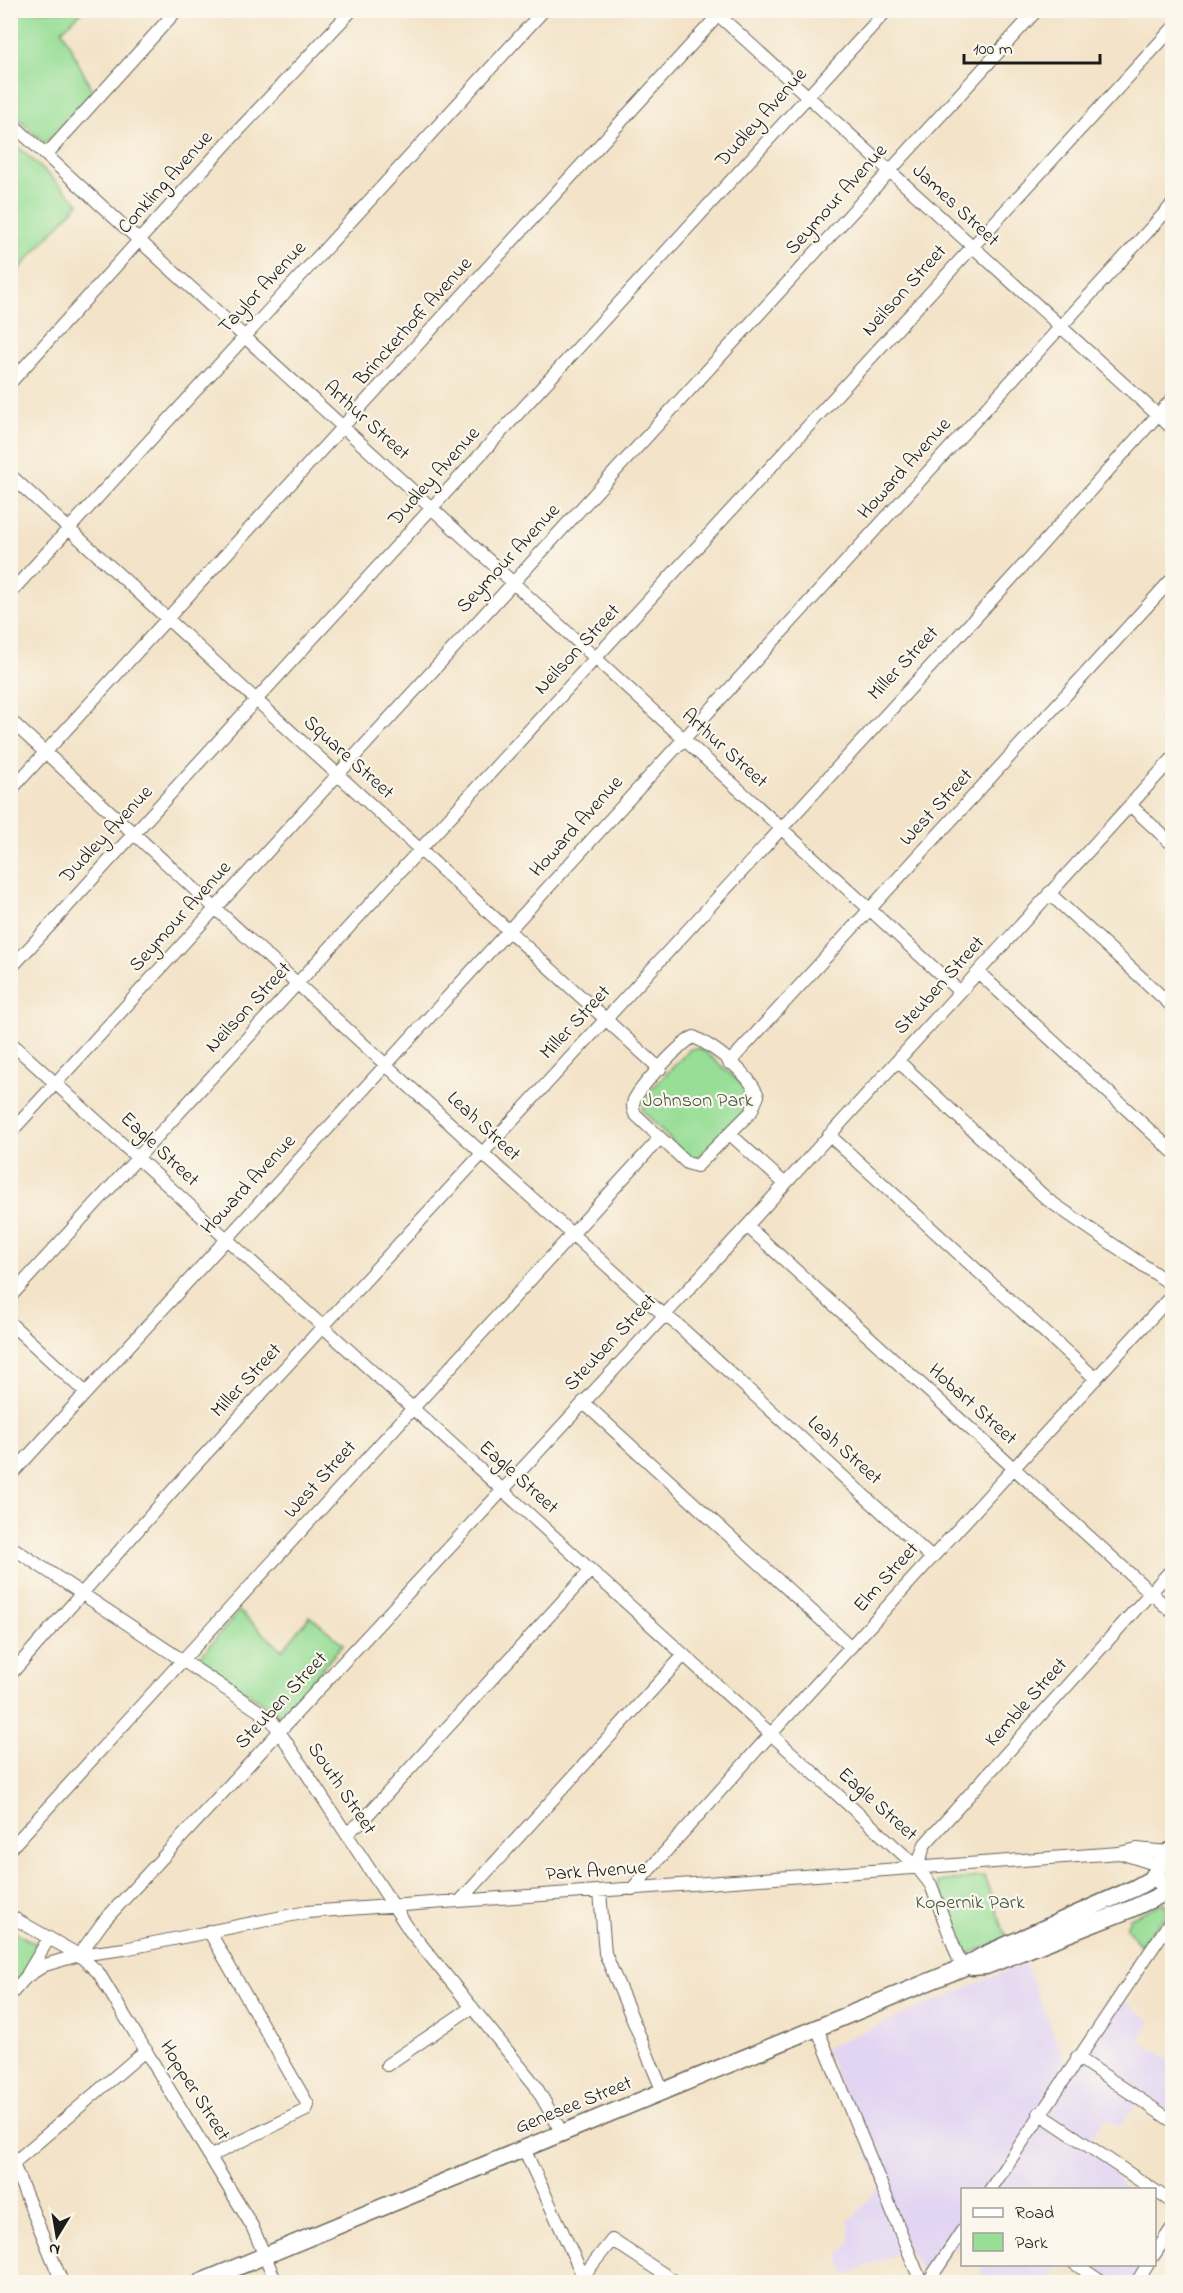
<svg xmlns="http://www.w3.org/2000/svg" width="1183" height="2293" font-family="'Indie Flower',sans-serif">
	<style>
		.built { fill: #e2d4f3 }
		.green { fill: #98de97; stroke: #5a7d5a; stroke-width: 1.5 }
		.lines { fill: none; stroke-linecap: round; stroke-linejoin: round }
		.minor-casing { stroke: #676258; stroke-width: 14 }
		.major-casing { stroke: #676258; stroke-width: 19 }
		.minor { stroke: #fff; stroke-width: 12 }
		.major { stroke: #fff; stroke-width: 16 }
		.labels { text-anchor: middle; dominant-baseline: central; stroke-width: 4.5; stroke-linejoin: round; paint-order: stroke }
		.street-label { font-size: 20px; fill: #1c1c1c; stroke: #fbf7ec }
		.park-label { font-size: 20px; fill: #415641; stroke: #fbf7ec }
	</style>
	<rect width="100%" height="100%" fill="#fbf7ec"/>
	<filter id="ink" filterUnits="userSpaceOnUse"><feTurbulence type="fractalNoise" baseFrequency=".0167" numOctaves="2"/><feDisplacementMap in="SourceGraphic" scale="12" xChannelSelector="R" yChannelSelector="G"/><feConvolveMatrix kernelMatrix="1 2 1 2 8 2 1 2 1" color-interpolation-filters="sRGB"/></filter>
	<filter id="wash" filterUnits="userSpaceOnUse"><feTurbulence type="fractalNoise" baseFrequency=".008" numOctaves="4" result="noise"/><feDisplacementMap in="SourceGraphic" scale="24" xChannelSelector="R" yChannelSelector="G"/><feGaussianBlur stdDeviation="1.35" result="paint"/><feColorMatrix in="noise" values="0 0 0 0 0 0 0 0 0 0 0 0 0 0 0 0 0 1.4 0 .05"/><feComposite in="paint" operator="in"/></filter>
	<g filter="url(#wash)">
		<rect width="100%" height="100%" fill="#f3e3c8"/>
		<path class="built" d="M1025,1963L1068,2069L1118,1996L1151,2021L1139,2041L1172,2061V2112L1143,2094L1120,2127L1105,2118L1089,2142L1126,2189L962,2190V2252L952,2247L928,2282L908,2249L846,2275L838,2256L851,2242L848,2219L854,2217L881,2186L825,2048Z
			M983,2265H1059L1048,2282H989L980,2277Z
			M1075,2265H1148L1137,2282H1093Z"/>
		<path class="green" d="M10,11H83L62,30L93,92L45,144L11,111Z
			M11,140L79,203L11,278H10Z
			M697,1048L704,1051L750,1091L748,1109L698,1157H687L642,1110L649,1092L690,1049Z
			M239,1611L282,1650L310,1616L343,1644L282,1716L198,1659Z
			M984,1876L1007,1939L970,1953L962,1945L937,1882Z
			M1164,1902L1167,1914L1140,1945L1126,1927L1130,1918Z
			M11,1930L40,1946L29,1966L11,1989Z"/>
	</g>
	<g filter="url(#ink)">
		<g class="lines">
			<g class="minor-casing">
				<path id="minor" d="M714,11L1172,428
					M10,122L960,992
					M46,155L177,10
					M10,383L237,132L352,10
					M10,475L660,1069
					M10,593L544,10
					M10,720L482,1153L644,1299L679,1326L932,1558
					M10,791L723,10
					M1130,805L1172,844
					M1049,893L1172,1006
					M10,969L887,10
					M978,972L1172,1151
					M694,1037C716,1048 749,1073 758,1096L751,1112L697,1166L687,1163L635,1114C633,1109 632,1106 634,1100C641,1086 680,1043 694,1037Z
					M10,1042L917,1867L931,1885L962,1968
					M898,1061L1048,1200L1172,1285
					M729,1063L1172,579
					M10,1133L1037,10
					M730,1134L785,1184
					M829,1135L1096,1379
					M747,1226L1172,1612
					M10,1297L1172,29
					M10,1323L86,1393
					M583,1402L851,1647
					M10,1476L1172,205
					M10,1546L271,1719L410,1931L535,2085L562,2133
					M10,1675L189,1472L1011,579L1172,399
					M347,1833L362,1821L591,1570
					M10,1849L660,1138
					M1120,1853L1158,1865
					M917,1867L925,1844L1172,1569
					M632,1889L770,1735L1172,1295
					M600,1892L605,1953L663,2092
					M461,1900L684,1655
					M10,1916L79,1955L98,1972L252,2226L276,2282
					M209,1931L308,2105L306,2110L211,2156
					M79,1955L103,1922L747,1226L1172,759
					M28,1973L49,1938
					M10,1995L26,1977L45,1965L79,1955L124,1949L307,1912L1119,1853L1137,1849L1168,1852
					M817,2028L921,2282
					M1077,2057L1172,2121
					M387,2065L472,2007
					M1039,2113L1154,2190
					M524,2149L583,2276
					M13,2164L62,2282
					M10,2166L146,2050
					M990,2190L1172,1919
					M1154,2190L1172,2202
					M1154,2255L1172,2228
					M1075,2264L1102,2282
					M580,2280L612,2240L676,2282
					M928,2282L962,2231
					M1137,2282L1148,2264"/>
			</g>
			<g class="major-casing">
				<path id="major" d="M1159,1881C1155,1867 1159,1856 1172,1850
					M972,1967L986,1966L1131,1909L1169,1891
					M201,2282L962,1968L984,1955L1135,1888L1151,1879L1157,1871"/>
			</g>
			<use href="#minor" class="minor"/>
			<use href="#major" class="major"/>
		</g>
	</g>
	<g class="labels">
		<g class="street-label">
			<text transform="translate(762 118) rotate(-48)">Dudley Avenue</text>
			<text transform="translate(166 183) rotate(-48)">Conkling Avenue</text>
			<text transform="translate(837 200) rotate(-48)">Seymour Avenue</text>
			<text transform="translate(955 206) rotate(43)">James Street</text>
			<text transform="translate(263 288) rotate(-47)">Taylor Avenue</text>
			<text transform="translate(905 291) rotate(-48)">Neilson Street</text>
			<text transform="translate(414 322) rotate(-48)">Brinckerhoff Avenue</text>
			<text transform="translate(366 421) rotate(42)">Arthur Street</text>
			<text transform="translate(905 469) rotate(-48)">Howard Avenue</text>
			<text transform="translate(435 477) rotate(-48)">Dudley Avenue</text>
			<text transform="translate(509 559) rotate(-47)">Seymour Avenue</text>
			<text transform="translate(578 650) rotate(-47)">Neilson Street</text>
			<text transform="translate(904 664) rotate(-47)">Miller Street</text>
			<text transform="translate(724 749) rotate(42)">Arthur Street</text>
			<text transform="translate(348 758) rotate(42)">Square Street</text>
			<text transform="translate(937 808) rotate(-47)">West Street</text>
			<text transform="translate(577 827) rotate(-48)">Howard Avenue</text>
			<text transform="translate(107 835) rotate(-47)">Dudley Avenue</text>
			<text transform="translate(181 917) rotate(-48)">Seymour Avenue</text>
			<text transform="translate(940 986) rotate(-48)">Steuben Street</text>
			<text transform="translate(249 1008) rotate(-47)">Neilson Street</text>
			<text transform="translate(576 1023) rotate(-47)">Miller Street</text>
			<text transform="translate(483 1127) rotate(43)">Leah Street</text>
			<text transform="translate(159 1150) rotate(43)">Eagle Street</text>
			<text transform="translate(249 1185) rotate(-47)">Howard Avenue</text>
			<text transform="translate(611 1343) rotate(-47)">Steuben Street</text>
			<text transform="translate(247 1381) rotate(-47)">Miller Street</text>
			<text transform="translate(972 1405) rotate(42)">Hobart Street</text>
			<text transform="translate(844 1451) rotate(42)">Leah Street</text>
			<text transform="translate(518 1478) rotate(42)">Eagle Street</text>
			<text transform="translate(321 1480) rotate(-48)">West Street</text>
			<text transform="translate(887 1578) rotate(-48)">Elm Street</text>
			<text transform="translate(282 1701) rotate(-47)">Steuben Street</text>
			<text transform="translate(1027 1703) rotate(-48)">Kemble Street</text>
			<text transform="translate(341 1789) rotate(56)">South Street</text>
			<text transform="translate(877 1805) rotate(42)">Eagle Street</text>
			<text transform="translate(596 1872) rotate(-4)">Park Avenue</text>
			<text transform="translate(194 2091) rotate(58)">Hopper Street</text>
			<text transform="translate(574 2106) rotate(-22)">Genesee Street</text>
		</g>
		<g class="park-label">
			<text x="698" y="1101">Johnson Park</text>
			<text x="970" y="1903">Kopernik Park</text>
		</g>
	</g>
	<rect width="1183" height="2293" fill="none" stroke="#fbf7ec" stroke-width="36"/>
	<rect x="961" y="2188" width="195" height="78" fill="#fbf7ec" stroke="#a29f99" stroke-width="1.5"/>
	<rect x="973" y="2208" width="30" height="9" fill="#ffffff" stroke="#a29f99" stroke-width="1.5"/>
	<text x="1015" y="2218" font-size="18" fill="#1c1c1c">Road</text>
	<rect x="973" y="2233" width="30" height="18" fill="#98de97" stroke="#a29f99" stroke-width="1.5"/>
	<text x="1015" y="2248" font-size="18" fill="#1c1c1c">Park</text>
	<g transform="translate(57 2236) rotate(191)" stroke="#fbf7ec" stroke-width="4.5" paint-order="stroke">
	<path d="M0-4.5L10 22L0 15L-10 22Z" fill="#1c1c1c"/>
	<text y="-9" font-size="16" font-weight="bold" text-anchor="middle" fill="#1c1c1c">N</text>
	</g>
	<path d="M964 54v9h136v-9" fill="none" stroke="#1c1c1c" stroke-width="3"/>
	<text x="973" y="54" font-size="18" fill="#1c1c1c" stroke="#fbf7ec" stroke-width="4.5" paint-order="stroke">100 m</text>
</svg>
